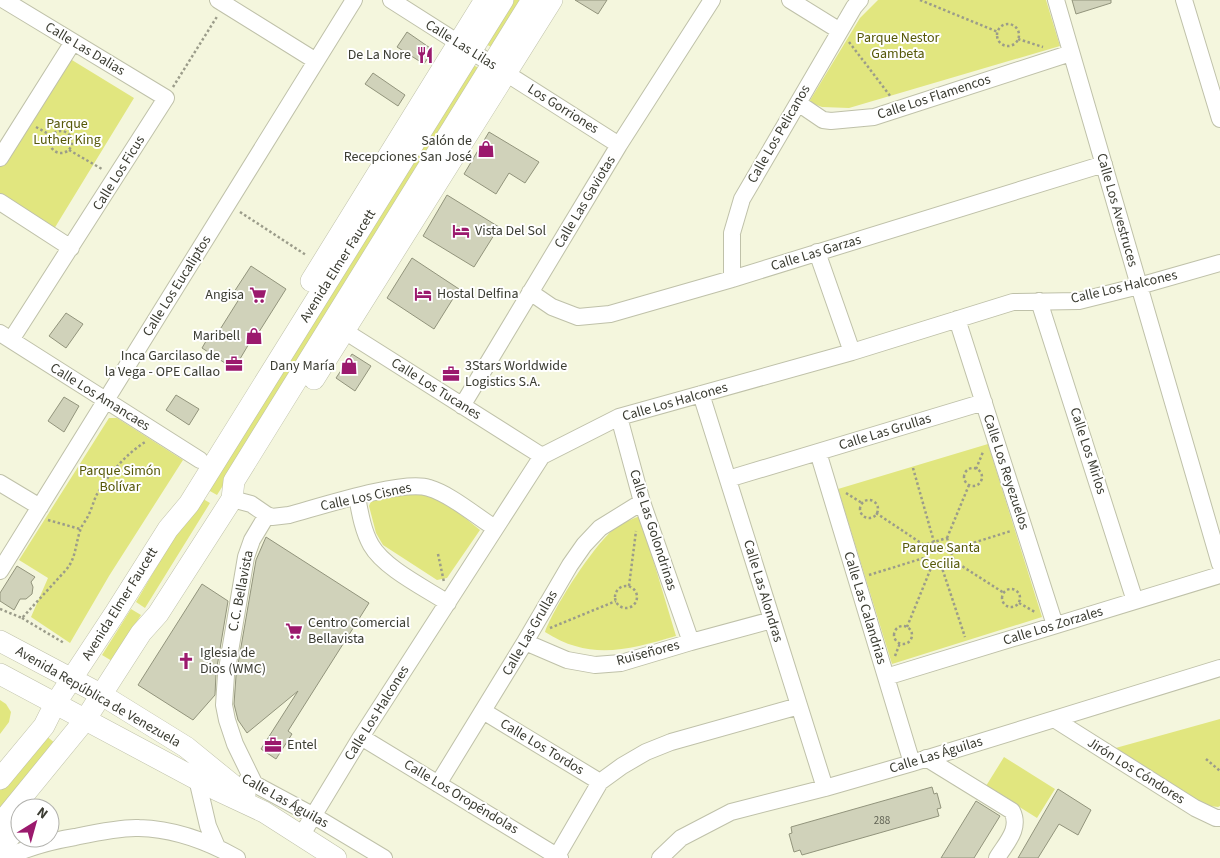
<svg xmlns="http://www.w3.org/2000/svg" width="1220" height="858" font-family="'Source Sans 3',sans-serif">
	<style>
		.green { fill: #e1e67f }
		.building { fill: #d0d2ba; stroke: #92947c }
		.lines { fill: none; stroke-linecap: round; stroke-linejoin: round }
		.minor-casing { stroke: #bfc1a9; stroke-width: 18 }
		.major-casing { stroke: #bfc1a9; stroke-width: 22 }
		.path { stroke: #9b9c8a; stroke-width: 2.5; stroke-dasharray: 2.5 2.5; stroke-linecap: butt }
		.minor { stroke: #fff; stroke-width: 16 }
		.major { stroke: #fff; stroke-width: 21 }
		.labels { text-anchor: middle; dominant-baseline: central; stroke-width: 4; stroke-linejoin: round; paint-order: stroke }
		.number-label { font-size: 11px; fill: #606254 }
		.park-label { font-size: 14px; fill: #565808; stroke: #fff }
		.street-label { font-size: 14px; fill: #3b3c32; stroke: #fff }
		.poi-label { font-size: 14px; fill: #3b3c32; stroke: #fff; text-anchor: end }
	</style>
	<rect width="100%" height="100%" fill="#f4f6dd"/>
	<path class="green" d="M506,0H527L496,50L481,41Z
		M878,0H1046L1060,46L849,108L822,107L809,102L860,18Z
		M67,57L134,98L54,229L0,195V166Z
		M471,64L477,67V81L217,495L201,486Z
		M109,418H117L183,460L109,576L70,643L31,617L48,578L19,560Z
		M988,444L1042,617L892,664L838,489Z
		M401,489L439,497L480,530L447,578L437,580L383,545L376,533L369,506L372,499Z
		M198,496L210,503L145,608L136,602Z
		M640,516L676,636C628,650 590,661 545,632C554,607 597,539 619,525C626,521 633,519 640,516Z
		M131,609L141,615L112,661L102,655Z
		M0,700L6,704L11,712L9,722L0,734Z
		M1220,719V806L1218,807L1202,805L1112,749Z
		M44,734L56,744L0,812V788Z
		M1004,757L1055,789L1037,818L986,786Z"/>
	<path class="building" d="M575,0H607L598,14Z
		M1072,0H1111V3L1076,14Z
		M407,32L433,50L424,64L397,47Z
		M373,73L405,95L398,106L365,84Z
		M489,132L539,162L525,183L509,173L496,194L464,174Z
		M447,195L499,227L474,267L423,236Z
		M412,258L459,289L434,329L387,298Z
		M251,266L286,289L252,343L250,342L234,369L202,348L209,336L214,339L241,296L234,292Z
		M66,313L83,324L66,348L49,336Z
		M352,354L371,366L355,391L336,378Z
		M176,395L199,409L189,425L166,410Z
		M64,397L79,406L64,432L48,421Z
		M266,537L369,603L288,731L292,734L276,759L261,749L298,691L247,733L238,720L234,704L236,676L256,560Z
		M17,566L35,577L31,582L33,587L32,594L26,599H20L14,610L0,601V593Z
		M202,584L228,601L216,673L215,695L193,720L138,685Z
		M932,787L934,794L937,793L941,808L937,809L939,816L802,855L800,850L794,852L789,834L792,833L791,827Z
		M1058,789L1091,810L1078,835L1059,824L1038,858H1018Z
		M976,801L1000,816L974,858H941Z"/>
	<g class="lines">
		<g class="minor-casing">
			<path id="minor" d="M4,0L166,98L11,340
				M218,0L316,61
				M391,0L619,145
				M790,0L840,31
				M1056,0L1220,564
				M1184,0L1220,119
				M798,103L823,120L831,121L874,117L1071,53
				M0,158L73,42
				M0,202L71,248
				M817,252L852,352
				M732,279V233L742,199L854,7L860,0
				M530,292L552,307L578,317L610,314L732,279L1104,164
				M1039,301L1135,601
				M957,319L1055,625
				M335,325L542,456
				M0,333L200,460
				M701,394L825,788
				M462,406L619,145L712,0
				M619,417L642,502L691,642
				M818,452L912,763
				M728,479L984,402
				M0,483L40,507
				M357,497C360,513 363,531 371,545C384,568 425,588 448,603
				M232,499L251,504L267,515L272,517L289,515C319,507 404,479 429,488C450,494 476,516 495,528
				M0,571L354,0
				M525,642L567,660L595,665L621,663L691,642L772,620
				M886,677L1220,575
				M483,711L600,782
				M1054,719L1195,808L1216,818H1220
				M361,737L560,858
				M926,758L1012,811C1021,829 1006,843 997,858
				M197,779L208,826L217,847
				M247,780L314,816L384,858
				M438,784L525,642L570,565L584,545L600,528L642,502
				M255,785L235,744L227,720L224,705L226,675L246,557L252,540L267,515
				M301,836L361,737L542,456L619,417L852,352L1013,302L1079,301L1139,286L1220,263
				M557,856L600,782L622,766L646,752L671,742L799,706
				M6,858C28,847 51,841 75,837C94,833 121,827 139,828C174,829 207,841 237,858
				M660,858L681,838L731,812L825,788L912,763L1220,668"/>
		</g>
		<g class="major-casing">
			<path id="major" d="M311,281L485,0
				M314,379L552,0
				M0,641L102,695L186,747L245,795
				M0,674L217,790L264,812L336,858
				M0,779L44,726L55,704L115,613L168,529L189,504L503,0
				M0,824L85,720L141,633L158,614L232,499L234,481L532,0
				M0,849L20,823"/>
		</g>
		<path class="path" d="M920,0L998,32
			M997 35a11 11 0 1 1 22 0a11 11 0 1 1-22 0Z
			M1018,39L1043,47
			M849,42L891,97
			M173,87L218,15
			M36,127L52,136
			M50 142a11 11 0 1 1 22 0a11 11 0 1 1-22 0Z
			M69,150L102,169
			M240,212L306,255
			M913,468L934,542
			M964 477a9 9 0 1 1 18 0a9 9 0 1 1-18 0Z
			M976,469L983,452
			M846,493L862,503
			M860 509a9 9 0 1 1 18 0a9 9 0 1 1-18 0Z
			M876,513L924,545
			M48,520L80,529
			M947,538L954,561L931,568L924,545Z
			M947,538L969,485
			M950,550L1011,531
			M438,554L444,582
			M954,561L1004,593
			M941,565L965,637
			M869,575L927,557
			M615 597a11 11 0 1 1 22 0a11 11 0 1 1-22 0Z
			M629,586L636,531
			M1002 598a9 9 0 1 1 18 0a9 9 0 1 1-18 0Z
			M1019,603L1035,612
			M0,609L22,618L66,570C76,558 75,546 80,531C81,526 85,522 87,518C91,511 93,503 96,496C107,476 125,455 145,442
			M22,618L64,643
			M894 635a9 9 0 1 1 18 0a9 9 0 1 1-18 0Z
			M907,627L931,568
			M550,628L616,601
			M895,656L900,643
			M1206,759L1220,771"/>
		<use href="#minor" class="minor"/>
		<use href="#major" class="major"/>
	</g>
	<defs>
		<g id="restaurant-bare" transform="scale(1.35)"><path d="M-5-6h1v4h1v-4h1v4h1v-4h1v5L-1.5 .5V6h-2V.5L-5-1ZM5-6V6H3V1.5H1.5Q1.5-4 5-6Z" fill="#9b196d" stroke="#fff" stroke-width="2.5" paint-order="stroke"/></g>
		<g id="shop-bare" transform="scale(1.35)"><path d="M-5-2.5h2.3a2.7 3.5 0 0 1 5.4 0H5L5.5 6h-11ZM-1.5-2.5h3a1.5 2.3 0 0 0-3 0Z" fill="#9b196d" stroke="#fff" stroke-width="2.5" paint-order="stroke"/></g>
		<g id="hotel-bare" transform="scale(1.35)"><path d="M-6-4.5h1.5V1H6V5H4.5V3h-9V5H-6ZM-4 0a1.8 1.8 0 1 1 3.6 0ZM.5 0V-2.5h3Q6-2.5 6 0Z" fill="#9b196d" stroke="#fff" stroke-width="2.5" paint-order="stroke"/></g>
		<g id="supermarket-bare" transform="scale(1.35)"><path d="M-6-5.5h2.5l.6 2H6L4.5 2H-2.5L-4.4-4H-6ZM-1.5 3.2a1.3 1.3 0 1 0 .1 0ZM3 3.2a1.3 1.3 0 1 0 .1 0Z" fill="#9b196d" stroke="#fff" stroke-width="2.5" paint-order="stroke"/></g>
		<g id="office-bare" transform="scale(1.35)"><path d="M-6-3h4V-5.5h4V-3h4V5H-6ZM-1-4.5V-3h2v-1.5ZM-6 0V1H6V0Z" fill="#9b196d" stroke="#fff" stroke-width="2.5" paint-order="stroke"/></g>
		<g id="church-bare" transform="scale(1.35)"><path d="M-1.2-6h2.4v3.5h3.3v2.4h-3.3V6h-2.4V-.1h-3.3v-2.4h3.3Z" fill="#9b196d" stroke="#fff" stroke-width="2.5" paint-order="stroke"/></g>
	</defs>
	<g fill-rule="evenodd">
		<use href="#restaurant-bare" x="425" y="55"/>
		<use href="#shop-bare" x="486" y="149"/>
		<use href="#hotel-bare" x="461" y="231"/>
		<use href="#hotel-bare" x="423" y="294"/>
		<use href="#supermarket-bare" x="258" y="295"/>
		<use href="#shop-bare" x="254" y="336"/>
		<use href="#office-bare" x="234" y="364"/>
		<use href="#shop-bare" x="349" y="366"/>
		<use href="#office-bare" x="451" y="374"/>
		<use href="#supermarket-bare" x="294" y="631"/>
		<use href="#church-bare" x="186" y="661"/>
		<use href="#office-bare" x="273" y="745"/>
	</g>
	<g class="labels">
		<g class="number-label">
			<text x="882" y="820">288</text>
		</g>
		<g class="park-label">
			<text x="898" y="38">Parque Nestor<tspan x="898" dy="16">Gambeta</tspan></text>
			<text x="67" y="124">Parque<tspan x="67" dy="16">Luther King</tspan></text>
			<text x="120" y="471">Parque Simón<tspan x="120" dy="16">Bolívar</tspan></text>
			<text x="941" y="548">Parque Santa<tspan x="941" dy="16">Cecilia</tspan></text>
		</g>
		<g class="street-label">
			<text transform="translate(461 45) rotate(32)">Calle Las Lilas</text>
			<text transform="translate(85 49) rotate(31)">Calle Las Dalias</text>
			<text transform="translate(934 97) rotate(-18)">Calle Los Flamencos</text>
			<text transform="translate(563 109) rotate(32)">Los Gorriones</text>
			<text transform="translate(779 134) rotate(-60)">Calle Los Pelicanos</text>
			<text transform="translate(119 173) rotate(-58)">Calle Los Ficus</text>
			<text transform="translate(585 202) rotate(-59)">Calle Las Gaviotas</text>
			<text transform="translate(1117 210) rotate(74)">Calle Los Avestruces</text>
			<text transform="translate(816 253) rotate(-17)">Calle Las Garzas</text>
			<text transform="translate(338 266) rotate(-58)">Avenida Elmer Faucett</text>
			<text transform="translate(177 286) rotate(-58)">Calle Los Eucaliptos</text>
			<text transform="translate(1124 287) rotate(-13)">Calle Los Halcones</text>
			<text transform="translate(436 389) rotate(32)">Calle Los Tucanes</text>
			<text transform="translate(100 397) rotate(32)">Calle Los Amancaes</text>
			<text transform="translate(675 402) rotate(-16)">Calle Los Halcones</text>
			<text transform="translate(885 432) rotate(-17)">Calle Las Grullas</text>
			<text transform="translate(1088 451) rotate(72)">Calle Los Mirlos</text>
			<text transform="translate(1006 472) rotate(72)">Calle Los Reyezuelos</text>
			<text transform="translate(366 497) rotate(-12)">Calle Los Cisnes</text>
			<text transform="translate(653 530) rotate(72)">Calle Las Golondrinas</text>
			<text transform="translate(241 591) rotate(-79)">C.C. Bellavista</text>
			<text transform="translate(763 591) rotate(73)">Calle Las Alondras</text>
			<text transform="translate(120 604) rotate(-58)">Avenida Elmer Faucett</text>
			<text transform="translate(865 608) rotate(73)">Calle Las Calandrias</text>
			<text transform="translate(1053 626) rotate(-17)">Calle Los Zorzales</text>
			<text transform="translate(530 633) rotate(-60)">Calle Las Grullas</text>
			<text transform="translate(648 653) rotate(-15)">Ruiseñores</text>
			<text transform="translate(98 697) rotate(30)">Avenida República de Venezuela</text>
			<text transform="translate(377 713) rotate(-58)">Calle Los Halcones</text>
			<text transform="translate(542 747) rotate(31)">Calle Los Tordos</text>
			<text transform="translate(936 755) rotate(-17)">Calle Las Águilas</text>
			<text transform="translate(1136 771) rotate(32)">Jirón Los Cóndores</text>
			<text transform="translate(461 797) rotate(31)">Calle Los Oropéndolas</text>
			<text transform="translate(285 801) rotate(29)">Calle Las Águilas</text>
		</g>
		<g class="poi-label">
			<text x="411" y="55">De La Nore</text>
			<text x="472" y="141">Salón de<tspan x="472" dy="16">Recepciones San José</tspan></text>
			<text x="475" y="231" text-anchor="start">Vista Del Sol</text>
			<text x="437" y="294" text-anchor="start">Hostal Delfina</text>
			<text x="244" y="295">Angisa</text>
			<text x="240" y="336">Maribell</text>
			<text x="220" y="356">Inca Garcilaso de<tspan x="220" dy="16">la Vega - OPE Callao</tspan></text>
			<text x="335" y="366">Dany María</text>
			<text x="465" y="366" text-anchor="start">3Stars Worldwide<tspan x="465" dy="16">Logistics S.A.</tspan></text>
			<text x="308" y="623" text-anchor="start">Centro Comercial<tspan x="308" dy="16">Bellavista</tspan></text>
			<text x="200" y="653" text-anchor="start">Iglesia de<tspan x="200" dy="16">Dios (WMC)</tspan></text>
			<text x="287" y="745" text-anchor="start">Entel</text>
		</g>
	</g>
	<g transform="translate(35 823) rotate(37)"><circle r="24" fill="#ffffff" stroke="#b1b1ad"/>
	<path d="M0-4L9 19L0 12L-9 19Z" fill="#9b196d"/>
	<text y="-8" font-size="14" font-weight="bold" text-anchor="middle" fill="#3b3c32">N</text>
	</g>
</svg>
